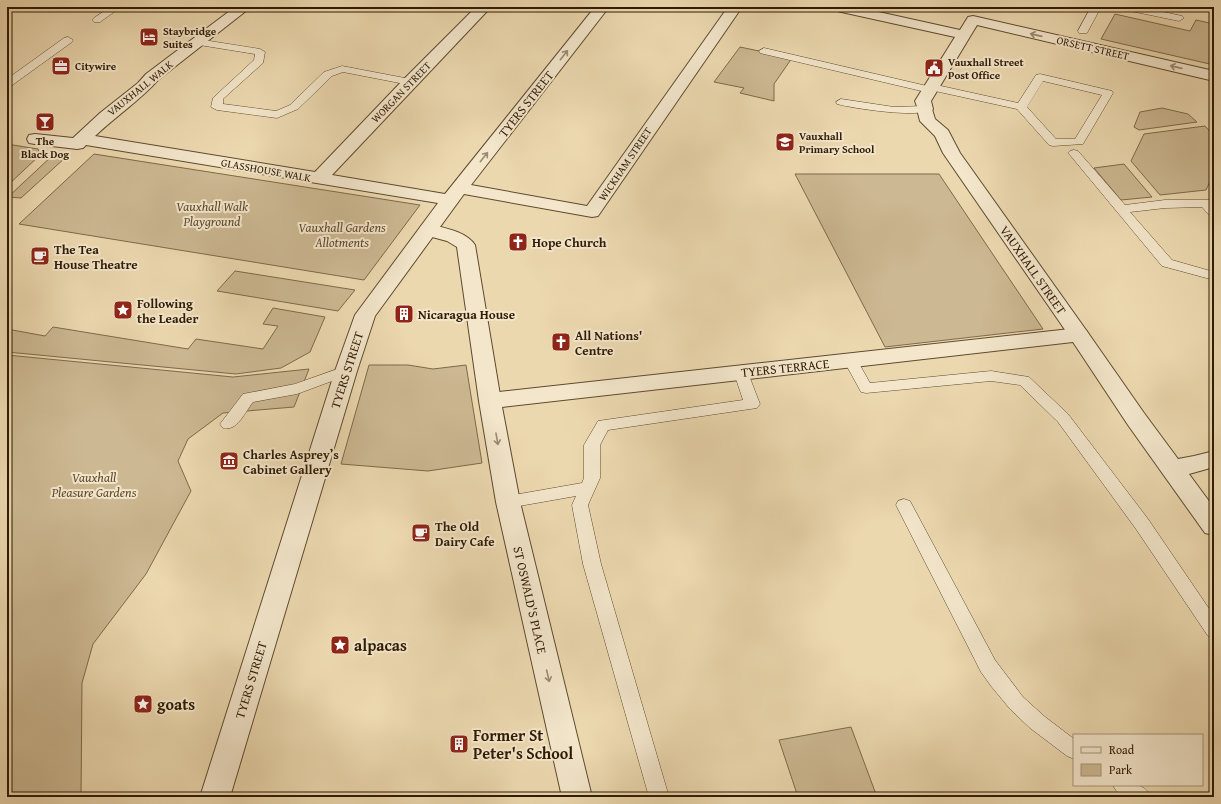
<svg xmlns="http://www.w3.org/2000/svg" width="1221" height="804" font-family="'Gentium Book Plus',serif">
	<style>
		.green { fill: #ccb892; stroke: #7e694a }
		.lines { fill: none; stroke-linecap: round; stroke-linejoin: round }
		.service-casing { stroke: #5e4a2e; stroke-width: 1 }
		.pedestrian-casing { stroke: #5e4a2e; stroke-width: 2 }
		.minor-casing { stroke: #5e4a2e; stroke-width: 2 }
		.service { fill: #f3e6cb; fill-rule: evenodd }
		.pedestrian { fill: #f3e6cb; fill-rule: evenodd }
		.minor { fill: #f3e6cb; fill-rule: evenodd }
		.oneway { stroke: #9b8a71 }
		.labels { text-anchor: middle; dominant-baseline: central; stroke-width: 4; stroke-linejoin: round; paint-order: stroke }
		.far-poi-label { font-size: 11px; font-weight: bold; fill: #2f1a03; stroke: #f3e6cb; text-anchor: start }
		.far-street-label { font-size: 11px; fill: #2f1a03; stroke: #f3e6cb }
		.street-label { font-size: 13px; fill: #2f1a03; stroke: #f3e6cb }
		.park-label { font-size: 13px; font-style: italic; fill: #5e492e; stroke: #f3e6cb }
		.poi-label { font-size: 13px; font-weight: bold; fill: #2f1a03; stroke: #f3e6cb; text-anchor: start }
		.near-poi-label { font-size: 16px; font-weight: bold; fill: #2f1a03; stroke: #f3e6cb; text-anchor: start }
	</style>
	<rect width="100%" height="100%" fill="#ecd8af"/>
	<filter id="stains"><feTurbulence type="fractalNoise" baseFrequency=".005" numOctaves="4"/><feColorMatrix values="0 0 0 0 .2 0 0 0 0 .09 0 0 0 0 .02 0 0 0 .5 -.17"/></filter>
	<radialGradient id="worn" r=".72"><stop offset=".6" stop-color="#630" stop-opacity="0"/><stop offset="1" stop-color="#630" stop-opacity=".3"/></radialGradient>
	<path class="green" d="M1115,14L1190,31L1196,20L1214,24V65L1101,39Z
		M740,47L792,58L774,84V101L740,93L744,88L714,82Z
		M1162,108L1188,114L1197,122L1139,130L1134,127L1140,112Z
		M1205,126L1214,136V173L1206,190L1160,195L1131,161L1144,134Z
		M7,144L38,149L40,155L7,186Z
		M94,154L420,205L364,280L19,224Z
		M53,155L66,157L21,198L8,197Z
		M1124,164L1152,197L1121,200L1094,168Z
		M795,174H939L1043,329L885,347Z
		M235,271L355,290L338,311L217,291Z
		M273,308L325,317L310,352L281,368L236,374L7,352V329L45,336L53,327L188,349L196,339L263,349L278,326L263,324Z
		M7,355L233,377L309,369L294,407L223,413L188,439L178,461L191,491L146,574L93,644L82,683L81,797H7Z
		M369,365H408L433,369L466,365L482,463L428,471L341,464Z
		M851,727L877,797H798L779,740Z"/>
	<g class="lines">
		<g class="service-casing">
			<path id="service" d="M110,7H121L100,22H94L92,20L94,18Z
				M1091,7H1101L1087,33H1079L1078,31Z
				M1121,7H1140L1182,16L1184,18L1179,21L1126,10Z
				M68,37L73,40L72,42L11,86L7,87V79L64,38Z
				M197,39L260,49L265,52L263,63L223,99V104L276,111L290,105L324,72L342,66L410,79L415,82L410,85L343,72L332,76L298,109L277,118L217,110L211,107L213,98L254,60L255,54L193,44L192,42L193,40Z
				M764,48L927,86L932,84L1018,103L1036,75L1040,74L1112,91L1113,93L1083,144L1053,146L1049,145L1017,109L935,91L930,93L760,53L759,51ZM1043,81L1102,95L1075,139H1056L1027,107Z
				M841,99L894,107L925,106L931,109C922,119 851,108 837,104L836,102Z
				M1074,150L1078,151L1125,205L1165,200H1209L1214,205V217L1210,216L1202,207L1165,208L1130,212L1172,260L1214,272V280L1162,266L1070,155L1068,153L1070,151Z
				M851,356L856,358L870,383L991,371L1029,377L1068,414L1148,519L1214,616V639L1208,636L1136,529L1058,422L1020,385L991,381L866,393L861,392L844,361L846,358Z
				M346,366L351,368L353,371L351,374L297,394L253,402C245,412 237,432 223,428L220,424L243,394L295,384Z
				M741,368L746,370L748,373L760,404L757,408L608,430L600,445V478L588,505L601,564L669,797H649L583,564L572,505L576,496L508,508L502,506L500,502L502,498L508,496L582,483L584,478V445L598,421L743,400L734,373L736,370Z
				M904,499L910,501L995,660L1023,697L1044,716L1074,739V759L1067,756L1030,728L1010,709L991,686L981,672L896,505L898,501Z
				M1113,785C1128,785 1144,781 1151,797C1136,797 1120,802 1113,785Z"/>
		</g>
		<g class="pedestrian-casing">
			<path id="pedestrian" d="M925,104L931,106L935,119L948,130L960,153L1086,330L1089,335L1086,340L1079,342L1072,340L943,153L935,136L920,121L917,109L919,106Z
				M428,224C444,228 466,231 475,245L501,401L498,406L490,409L482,406L479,401L457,247L447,241L421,234L419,230L421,226Z"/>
		</g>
		<g class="minor-casing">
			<path id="minor" d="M235,7H251L158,80C139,101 115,117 95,136L315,172L404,79L476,7H491L332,175L445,194L595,7H609L471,185L587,206L728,7H742L598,216L592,217L464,194L375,316L357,371L230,797H200L335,371L355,315L438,203L86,145L83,148L77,149L35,144L29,143L27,139L29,135L35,134L73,138L100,113L138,83L146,74Z
				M830,7H856L960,30L968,17L973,16L1214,71V81L977,25L931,101L933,109L931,112L925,114L919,112L915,101L955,37L837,11L832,10Z
				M1079,328L1086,330L1144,413L1178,459L1194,456L1214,451V467L1189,474L1214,508V535L1205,533L1128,425L1073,342L502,407L520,502L592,797H562L496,502L479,401L482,396L490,393Z"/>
		</g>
		<use href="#service" class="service"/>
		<use href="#pedestrian" class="pedestrian"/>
		<use href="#minor" class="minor"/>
	</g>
	<defs><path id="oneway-shaft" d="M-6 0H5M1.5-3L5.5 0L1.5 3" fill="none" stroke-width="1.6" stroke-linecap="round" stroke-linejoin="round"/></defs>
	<g class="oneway">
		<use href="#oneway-shaft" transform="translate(1036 35) rotate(-167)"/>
		<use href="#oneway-shaft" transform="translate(564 55) rotate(-52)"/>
		<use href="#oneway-shaft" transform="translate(1176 67) rotate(-167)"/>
		<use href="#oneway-shaft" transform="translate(484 157) rotate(-52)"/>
		<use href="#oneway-shaft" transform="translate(497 439) rotate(80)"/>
		<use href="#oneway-shaft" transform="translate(548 676) rotate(77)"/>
	</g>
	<defs>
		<g id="hotel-square" transform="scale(1)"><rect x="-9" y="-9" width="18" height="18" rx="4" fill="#8f2418" stroke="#f3e6cb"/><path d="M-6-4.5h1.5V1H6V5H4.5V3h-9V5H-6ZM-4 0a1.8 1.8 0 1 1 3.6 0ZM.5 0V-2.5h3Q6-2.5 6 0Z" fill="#fff"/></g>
		<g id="office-square" transform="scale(1)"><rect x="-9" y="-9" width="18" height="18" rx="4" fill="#8f2418" stroke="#f3e6cb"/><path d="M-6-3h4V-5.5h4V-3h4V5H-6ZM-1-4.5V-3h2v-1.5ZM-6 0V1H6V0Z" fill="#fff"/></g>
		<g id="civic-square" transform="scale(1)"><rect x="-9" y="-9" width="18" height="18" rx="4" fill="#8f2418" stroke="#f3e6cb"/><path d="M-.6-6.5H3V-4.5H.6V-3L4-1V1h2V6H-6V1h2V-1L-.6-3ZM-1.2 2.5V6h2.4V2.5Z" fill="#fff"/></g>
		<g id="bar-square" transform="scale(1)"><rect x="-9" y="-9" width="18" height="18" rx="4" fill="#8f2418" stroke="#f3e6cb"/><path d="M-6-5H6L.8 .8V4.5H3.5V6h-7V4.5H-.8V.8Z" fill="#fff"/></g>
		<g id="school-square" transform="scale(1)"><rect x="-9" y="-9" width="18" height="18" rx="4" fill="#8f2418" stroke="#f3e6cb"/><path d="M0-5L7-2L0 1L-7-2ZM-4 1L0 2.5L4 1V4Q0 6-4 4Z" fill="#fff"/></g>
		<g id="church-square" transform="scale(1)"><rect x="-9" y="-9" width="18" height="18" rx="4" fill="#8f2418" stroke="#f3e6cb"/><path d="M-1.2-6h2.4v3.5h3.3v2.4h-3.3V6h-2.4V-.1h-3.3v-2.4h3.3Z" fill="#fff"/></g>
		<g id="cafe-square" transform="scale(1)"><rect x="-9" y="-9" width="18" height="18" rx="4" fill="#8f2418" stroke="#f3e6cb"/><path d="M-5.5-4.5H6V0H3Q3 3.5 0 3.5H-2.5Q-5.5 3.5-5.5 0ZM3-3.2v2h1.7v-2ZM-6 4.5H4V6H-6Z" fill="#fff"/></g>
		<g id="sight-square" transform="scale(1)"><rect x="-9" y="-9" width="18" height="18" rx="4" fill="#8f2418" stroke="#f3e6cb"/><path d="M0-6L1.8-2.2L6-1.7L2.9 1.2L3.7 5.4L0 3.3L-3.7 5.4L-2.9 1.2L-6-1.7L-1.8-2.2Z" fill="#fff"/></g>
		<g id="building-square" transform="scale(1)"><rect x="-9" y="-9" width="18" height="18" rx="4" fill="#8f2418" stroke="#f3e6cb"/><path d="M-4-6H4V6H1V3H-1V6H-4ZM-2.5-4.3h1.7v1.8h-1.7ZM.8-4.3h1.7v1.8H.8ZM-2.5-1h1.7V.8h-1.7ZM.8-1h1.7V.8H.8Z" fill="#fff"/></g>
		<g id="museum-square" transform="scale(1)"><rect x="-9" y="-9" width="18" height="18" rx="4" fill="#8f2418" stroke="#f3e6cb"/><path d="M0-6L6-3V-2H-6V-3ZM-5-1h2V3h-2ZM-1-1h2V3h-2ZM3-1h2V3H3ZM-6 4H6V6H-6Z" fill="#fff"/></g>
	</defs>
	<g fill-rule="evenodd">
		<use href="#hotel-square" x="149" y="37"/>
		<use href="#office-square" x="61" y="66"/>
		<use href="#civic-square" x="934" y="68"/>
		<use href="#bar-square" x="45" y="122"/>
		<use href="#school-square" x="785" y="142"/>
		<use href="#church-square" x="518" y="242"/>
		<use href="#cafe-square" x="40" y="256"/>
		<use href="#sight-square" x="123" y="310"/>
		<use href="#building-square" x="404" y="314"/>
		<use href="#church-square" x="561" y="342"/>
		<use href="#museum-square" x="229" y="461"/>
		<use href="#cafe-square" x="421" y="533"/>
		<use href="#sight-square" x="340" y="645"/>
		<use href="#sight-square" x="143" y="704"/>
		<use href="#building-square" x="459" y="744"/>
	</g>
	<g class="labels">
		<g class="far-poi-label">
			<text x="163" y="31">Staybridge<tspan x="163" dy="13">Suites</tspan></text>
			<text x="948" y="62">Vauxhall Street<tspan x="948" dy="13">Post Office</tspan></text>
			<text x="75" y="66">Citywire</text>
			<text x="799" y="136">Vauxhall<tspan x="799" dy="13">Primary School</tspan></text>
			<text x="45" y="141" text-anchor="middle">The<tspan x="45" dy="13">Black Dog</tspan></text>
		</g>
		<g class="far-street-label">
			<text transform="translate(1093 48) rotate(13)">ORSETT STREET</text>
			<text transform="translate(140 88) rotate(-39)">VAUXHALL WALK</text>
			<text transform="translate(401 92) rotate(-46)">WORGAN STREET</text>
			<text transform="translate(625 164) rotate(-56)">WICKHAM STREET</text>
			<text transform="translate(266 170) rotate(10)">GLASSHOUSE WALK</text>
		</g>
		<g class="street-label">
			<text transform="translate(526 104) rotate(-52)">TYERS STREET</text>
			<text transform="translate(1033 270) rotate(55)">VAUXHALL STREET</text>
			<text transform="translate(785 368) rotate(-6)">TYERS TERRACE</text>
			<text transform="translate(347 370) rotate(-72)">TYERS STREET</text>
			<text transform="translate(530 600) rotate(77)">ST OSWALD'S PLACE</text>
			<text transform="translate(251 680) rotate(-73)">TYERS STREET</text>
		</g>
		<g class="park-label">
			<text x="212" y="206">Vauxhall Walk<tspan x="212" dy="15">Playground</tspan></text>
			<text x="342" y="227">Vauxhall Gardens<tspan x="342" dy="15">Allotments</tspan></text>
			<text x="94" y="477">Vauxhall<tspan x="94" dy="15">Pleasure Gardens</tspan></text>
		</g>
		<g class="poi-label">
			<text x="532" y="242">Hope Church</text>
			<text x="54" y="249">The Tea<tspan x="54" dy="15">House Theatre</tspan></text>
			<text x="137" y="303">Following<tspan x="137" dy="15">the Leader</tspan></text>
			<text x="418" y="314">Nicaragua House</text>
			<text x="575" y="335">All Nations'<tspan x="575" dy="15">Centre</tspan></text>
			<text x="243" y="454">Charles Asprey’s<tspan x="243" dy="15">Cabinet Gallery</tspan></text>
			<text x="435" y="526">The Old<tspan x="435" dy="15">Dairy Cafe</tspan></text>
		</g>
		<g class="near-poi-label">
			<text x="354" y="645">alpacas</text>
			<text x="157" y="704">goats</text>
			<text x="473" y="735">Former St<tspan x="473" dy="18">Peter's School</tspan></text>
		</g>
	</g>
	<rect width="1221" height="804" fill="none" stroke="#ecd8af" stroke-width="24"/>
	<rect x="8" y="8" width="1205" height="788" fill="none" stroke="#2f1a03" stroke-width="2"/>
	<rect x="12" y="12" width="1197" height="780" fill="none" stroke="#2f1a03"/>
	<rect x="1073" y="734" width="130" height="52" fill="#f3e6cb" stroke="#a5947b"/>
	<rect x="1081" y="747" width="20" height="6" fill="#f3e6cb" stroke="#a5947b"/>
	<text x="1109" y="754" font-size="12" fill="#2f1a03">Road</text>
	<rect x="1081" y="764" width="20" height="12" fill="#ccb892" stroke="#a5947b"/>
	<text x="1109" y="774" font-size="12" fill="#2f1a03">Park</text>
	<rect width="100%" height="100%" filter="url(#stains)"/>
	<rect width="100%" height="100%" fill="url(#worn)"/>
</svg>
